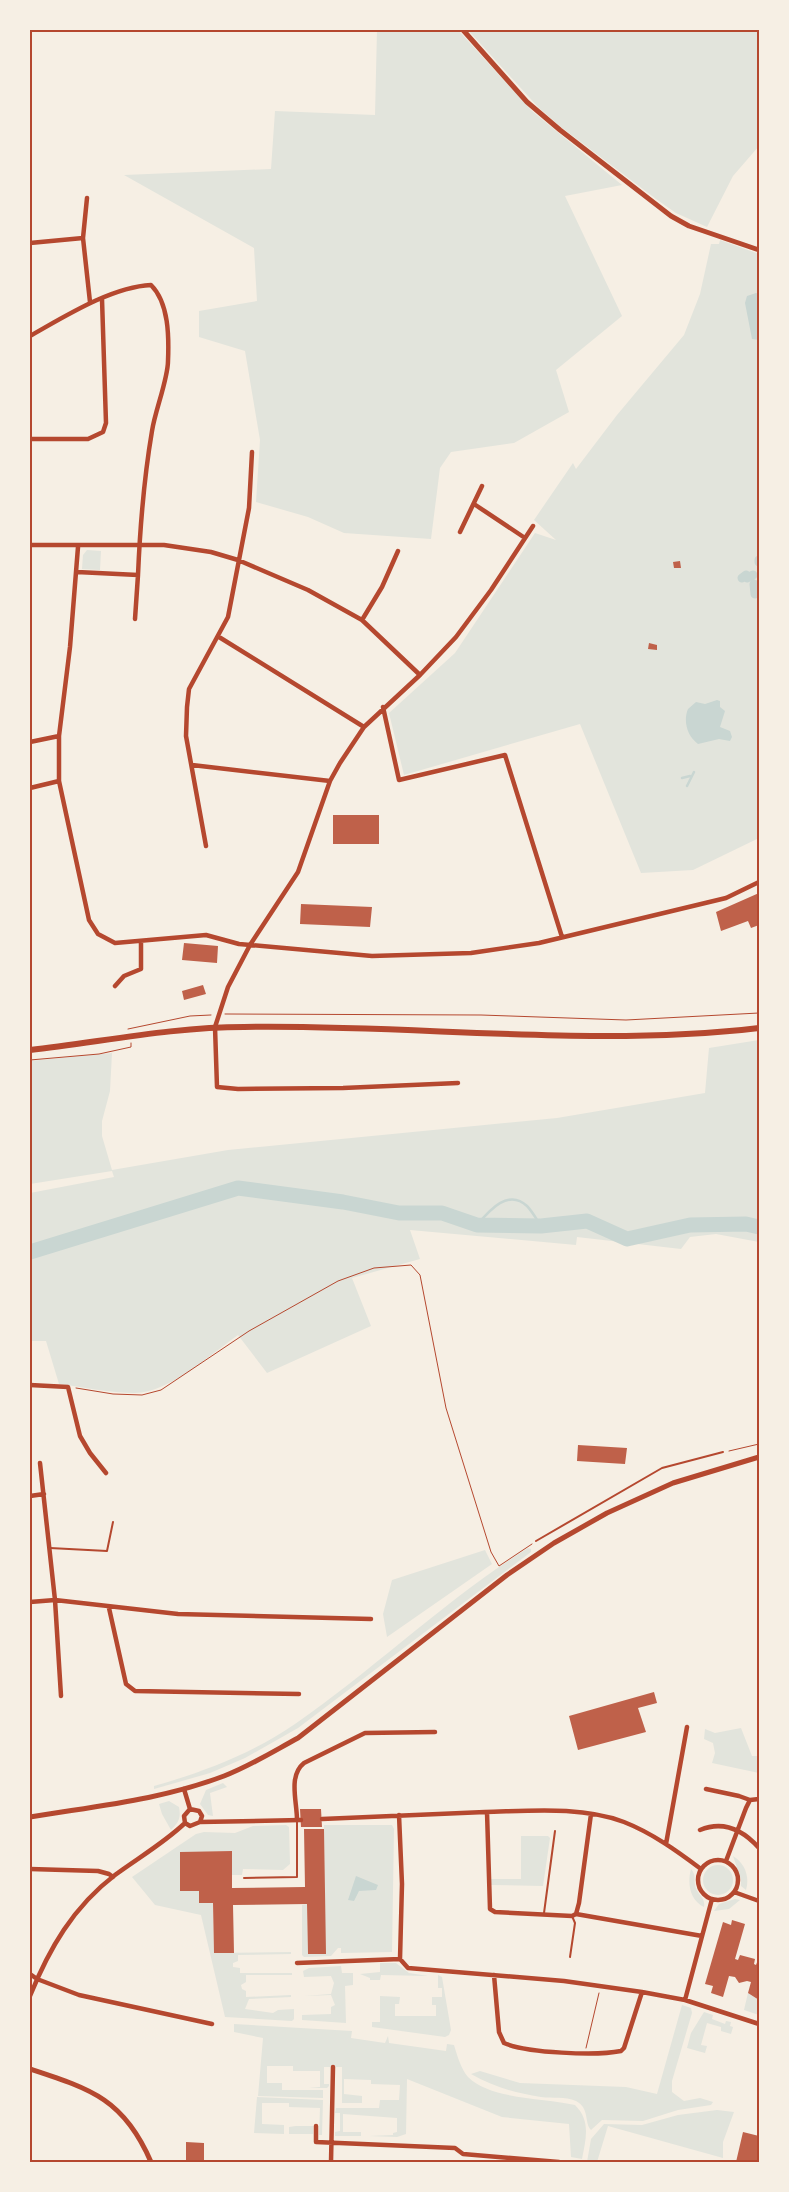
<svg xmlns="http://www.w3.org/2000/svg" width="789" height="2192" font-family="'IBM Plex Sans',sans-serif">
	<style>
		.green { fill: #e2e4dc }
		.water { fill: #c9d6d2 }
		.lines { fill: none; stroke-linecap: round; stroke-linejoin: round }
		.stream { stroke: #c9d6d2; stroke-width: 2.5 }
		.canal { stroke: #c9d6d2; stroke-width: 9 }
		.river { stroke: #c9d6d2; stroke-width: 15 }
		.building { fill: #bf614a }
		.path { stroke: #b5482f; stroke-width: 1 }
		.service { stroke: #b5482f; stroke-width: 2 }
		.minor { stroke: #b5482f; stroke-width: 4.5 }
		.tertiary { stroke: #b5482f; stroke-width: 5 }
		.secondary { stroke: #b5482f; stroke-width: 6 }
		.neatline { fill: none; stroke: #b5482f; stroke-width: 2 }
	</style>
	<rect width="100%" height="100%" fill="#f6efe4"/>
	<path class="green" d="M377,30H458L532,111L622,185L565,196L622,316L556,370L569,412L514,443L451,452L440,468L431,539L344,533L308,517L256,502L260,440L245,351L199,337V311L257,301L254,248L124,175L271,169L275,111L375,115Z
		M468,30H759V146L733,176L707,227L676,213L656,199L561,127L539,108Z
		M720,240L759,254V838L693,870L641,873L580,724L404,775L389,713L455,653L535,533L556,540L534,520L573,463L576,469L617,415L684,335L700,294L711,244H719Z
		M87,550L101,551L100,570L82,569L83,555Z
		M759,1040V1242L716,1234L690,1237L681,1249L577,1237L576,1245L410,1230L420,1259L352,1278L371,1326L267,1373L238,1335C211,1354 169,1393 135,1393C110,1393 84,1387 59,1384L46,1341H30V1193L114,1177L112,1171L30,1184V1061L112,1053L110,1091L102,1121V1136L112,1170L228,1150L557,1118L705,1093L709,1048Z
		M528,1548L531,1549V1552L298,1728L245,1758L210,1773L154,1789V1786C203,1772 253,1753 295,1724C375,1669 446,1599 528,1548Z
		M485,1550L492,1564L387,1637L383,1614L392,1580Z
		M741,1728L752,1756H759V1773L712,1763L715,1753L713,1743L704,1739L705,1729L715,1733Z
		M223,1783L227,1787L210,1793L213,1816L208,1815L200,1804L206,1790Z
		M169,1801L179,1807C181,1818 179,1822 171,1830L162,1814L159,1804Z
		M286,1825L289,1827L290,1864L283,1870L243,1869L242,1875H232V1851L180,1853V1891H199L213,1903L214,1953L291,1952V1954L238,1955V1961L233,1963V1967L240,1968V1973H292V1975H246V1982L241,1985L242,1989L246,1991V1997L291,1995V1997L249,1999L245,2009L273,2013L278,2010L294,2009V2019L292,2021L225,2017L201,1915L155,1905L132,1877L196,1834L204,1832L235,1833L253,1826Z
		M324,1825H392L394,1829L392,1952L341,1953V1948H338L331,1956L304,1957L302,1955V1905L307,1904L308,1954H325Z
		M521,1836H548L550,1838L543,1886L491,1885V1879H521Z
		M733,1856C745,1863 750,1877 746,1890L741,1886V1879Z
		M703 1880a15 15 0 1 1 30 0a15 15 0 1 1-30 0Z
		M691,1869C696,1875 694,1878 695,1885C696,1894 706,1897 704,1907C690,1900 687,1884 691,1869Z
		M735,1899L740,1900L729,1909L714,1911L719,1904Z
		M380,1963H396L409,1973L428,1976L381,1975L380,1980H370V1978L360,1974L380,1972Z
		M341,1966L342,1973H353V1985L345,1986L346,2023L302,2020V2015L331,2014V2007L335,2005L331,1995L304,1996L331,1994L334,1983L331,1976L304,1977L303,1971L309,1968Z
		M438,1975L442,1977L451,2030L449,2035L445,2037L372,2027V2022H380V1996L400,1997L399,2004H395V2016H436V2005H432V1997H442V1988H438Z
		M748,1993L759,2000V2015L744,2010Z
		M682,2005L691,2008L692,2013L672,2081V2092L684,2101L700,2098L713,2102L711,2105L678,2110L643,2121L602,2120L591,2130C584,2123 590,2108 576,2101C565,2096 552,2099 541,2097C515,2093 494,2087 471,2074L480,2071L520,2083L626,2087L657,2094Z
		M704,2012L713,2015L712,2019L725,2024L726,2021L731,2022L730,2026L733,2027L731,2034L721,2031V2027L707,2023L701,2045L707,2046L705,2053L687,2048L691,2033Z
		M234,2024L352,2031L351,2038L385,2043L388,2036L389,2043L446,2051L447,2044L454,2045C457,2055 461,2069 468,2077C491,2100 546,2098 575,2105C591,2121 586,2138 582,2159L571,2157L569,2124L502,2117L407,2079L406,2134L397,2137L369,2136L393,2135V2133L397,2132V2118L343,2114V2132H361V2136H335V2132L340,2131V2113H335L336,2108H379L380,2100H399L400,2085L371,2084V2080L344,2079V2094L362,2096V2103H342V2067H324V2084H329V2086L327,2088H309L320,2087V2071H293V2066H267V2083H282V2090H323V2098L258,2096L263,2038L234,2032Z
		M257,2097L323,2100L322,2135H319L320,2108L289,2107V2103H262V2124L284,2125V2134L254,2133Z
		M717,2110L734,2112L723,2142V2158L608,2126L597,2162H587L591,2139L604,2124L642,2125L678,2115Z
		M296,2126H313V2134H289V2127Z"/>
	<path class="water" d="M756,293L759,294V340L752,339L745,303L747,296Z
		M717,700L720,701V707L725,711L720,727L730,731L732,737L730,741L719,739L698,744C687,736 683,721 688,709L696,702L705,704Z
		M356,1876L378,1885L376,1890L359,1891L354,1901L348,1900Z"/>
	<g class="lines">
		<path class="stream" d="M682,778L690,776
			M687,786L694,772
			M477,1225C489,1211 508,1188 527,1206C532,1211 537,1220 541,1226"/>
		<path class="canal" d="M759,560V562
			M742,578L746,575L747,578L753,575
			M754,584L755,594"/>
		<path class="river" d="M30,1252L238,1188L343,1202L399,1213H442L477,1225L541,1226L587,1221L627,1239L690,1225L746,1224L759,1227"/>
	</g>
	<path class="building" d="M680,561L681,568H674L673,562Z
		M649,643L657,645V650L648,649Z
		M333,815H379V844H333Z
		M759,893V925L751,928L748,921L721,931L716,912Z
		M301,904L372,907L370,927L300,924Z
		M184,943L218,946L217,963L182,960Z
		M203,985L206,994L184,1000L182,991Z
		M578,1445L627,1448L625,1464L577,1461Z
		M654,1692L657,1703L638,1708L646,1732L578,1750L569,1716Z
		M300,1809H321L322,1827H301Z
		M304,1829H324L326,1954H308L307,1904L233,1905L234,1953H214L213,1903H199V1891H180V1852L232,1851V1888L305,1887Z
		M732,1920L745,1924L735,1959L738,1960L740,1955L755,1959L754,1964L756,1965L759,1957V2000L748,1993L751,1982L747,1981L739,1983L735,1977L729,1976L723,1997L711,1993L713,1986L705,1984L723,1922L731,1925Z
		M743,2132L759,2136V2162H736Z
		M186,2142L204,2143V2162H186Z"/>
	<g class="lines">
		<path class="path" d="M225,1014L481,1015L626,1020L759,1013
			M128,1029L190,1016L211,1015
			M30,1060L99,1054L131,1047V1043
			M76,1388L113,1394L142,1395L161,1390L249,1331L338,1281L374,1268L411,1265L420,1275L446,1408L491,1552L499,1566L532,1544
			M729,1451L759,1444
			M586,2048L599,1993"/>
		<path class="service" d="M536,1541L662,1468L723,1452
			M50,1548L107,1551L113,1522
			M244,1878L297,1877V1822
			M544,1913L555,1831
			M570,1957L575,1923L572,1916"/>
		<path class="minor" d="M87,198L83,238L90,302
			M30,243L83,238
			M30,336C64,317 111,287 151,285C169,303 169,337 168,361C168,379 155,411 152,431C144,478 140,528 138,575L77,572
			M30,439H88L103,432L106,423L102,299
			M474,504L525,538
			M460,532L482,486
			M30,545H164L211,552L238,560L308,590L362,620L420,675
			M78,547L70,647L59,736V781L89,920L98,934L115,943L206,935L239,944L372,956L471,953L539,943L726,898L759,882
			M135,619L138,575
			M362,620L382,587L398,551
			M219,637L364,727
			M383,707L399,780L505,755L562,937
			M30,742L59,736
			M192,765L330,781
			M30,788L59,781
			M206,846L186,736L187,707L189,689L228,617L249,508L252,452
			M115,986L124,976L141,969V942
			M458,1083L343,1088L238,1089L217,1087L215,1027L228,987L250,945L298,872L330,781L340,763L364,727L420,675L456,637L491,590L533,526
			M30,1385L68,1387L80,1436L90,1453L106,1473
			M40,1463L55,1600L61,1696
			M30,1496L44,1494
			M30,1602L55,1600L178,1614L371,1619
			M109,1608L126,1684L135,1691L299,1694
			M184,1789L190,1809
			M706,1789L739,1796L750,1800
			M190,1809L199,1811L202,1816L200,1822
			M487,1812L490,1909L495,1912L572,1916L576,1914L579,1903L591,1814
			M322,1819C376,1817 430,1814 485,1812C530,1811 581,1806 624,1822C652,1833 677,1851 701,1869
			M297,1820C297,1801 288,1776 304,1763L365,1733L435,1732
			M185,1823L190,1826L200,1822L301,1820
			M185,1823L184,1816L190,1809
			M700,1830C724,1820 743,1830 759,1848
			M666,1844L687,1727
			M698 1880a20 20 0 1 1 40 0a20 20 0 1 1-40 0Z
			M726,1861L746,1808L750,1800L759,1799
			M30,1869L98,1871L109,1874L113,1877
			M734,1892L759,1901
			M576,1914L702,1936
			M400,1959L408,1968L564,1981L642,1992L685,2000L759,2024
			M297,1963L400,1959L402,1884L399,1815
			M30,1974L37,1979L79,1995L212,2024
			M494,1975L499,2032L504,2043C527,2053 596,2056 621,2051L624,2048L642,1992
			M30,1996C49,1949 73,1907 115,1875C138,1858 164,1843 185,1823
			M685,2000L712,1899
			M316,2126V2142L455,2148L463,2154L559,2162
			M331,2162L333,2067"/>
		<path class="tertiary" d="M463,30L527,102L560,130L671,216L689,226L759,250
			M30,1817C96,1806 161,1800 224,1776C250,1766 274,1751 298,1738L507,1575L554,1543L607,1513L673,1483L759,1457
			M30,2069C91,2089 124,2099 151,2162"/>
		<path class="secondary" d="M30,1050C101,1042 172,1027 244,1027C416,1024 588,1048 759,1028"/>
	</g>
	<rect width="789" height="2192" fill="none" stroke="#f6efe4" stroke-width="62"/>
	<rect x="31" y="31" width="727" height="2130" class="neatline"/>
</svg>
